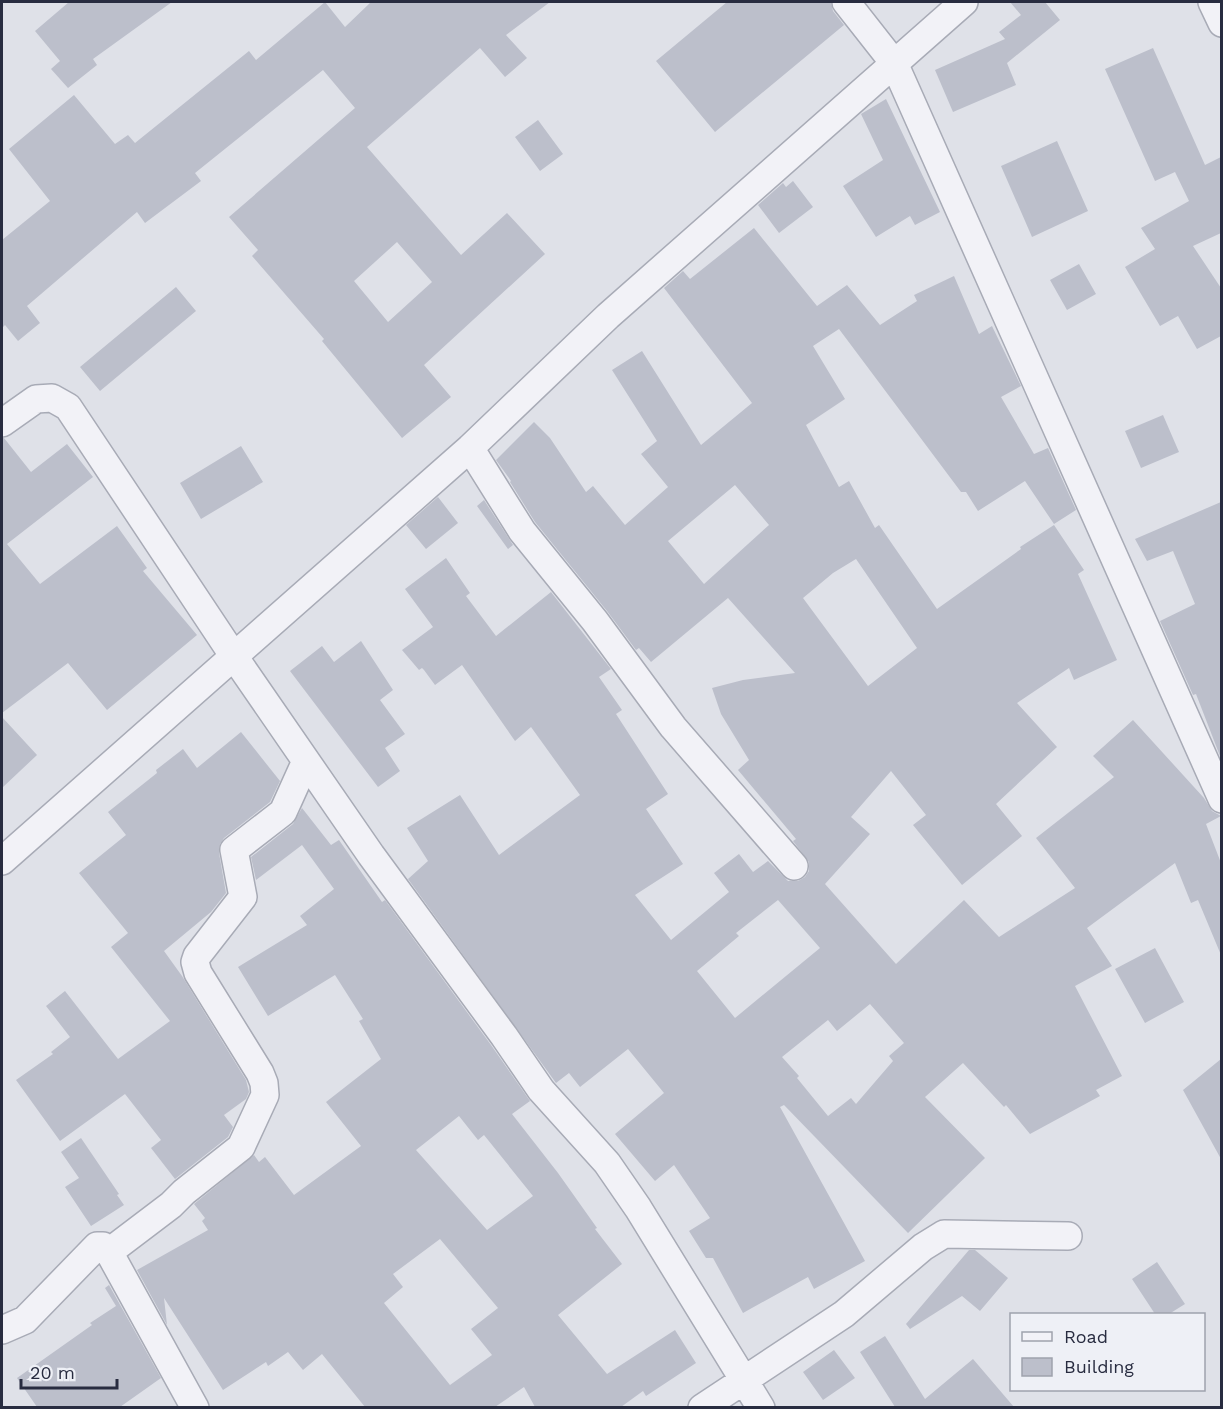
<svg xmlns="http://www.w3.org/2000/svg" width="1223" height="1409" font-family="'Work Sans',sans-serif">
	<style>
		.building { fill: #bcbfcb; fill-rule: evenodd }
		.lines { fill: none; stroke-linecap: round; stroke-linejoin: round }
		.street-casing { stroke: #a8abb6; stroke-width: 30 }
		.street { stroke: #f2f2f7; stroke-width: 27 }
	</style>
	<rect width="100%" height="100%" fill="#dfe1e8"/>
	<path class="building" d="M69,2H172L93,59L97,65L68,88L51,69L60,61L35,31Z
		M325,2L345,27L371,2H550L506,35L527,58L505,77L480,48L367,147L461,255L507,213L545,254L424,365L451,397L402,438L322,341L324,339L252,256L258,250L229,217L355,108L323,70L195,173L201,181L145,223L137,212L27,306L40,323L18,341L5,325L2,328V240L50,201L9,149L74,95L115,144L128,135L135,143L249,51L256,60ZM397,242L432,282L388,322L354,281Z
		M727,2H831L833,11L844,25L715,132L656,61Z
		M1010,2H1045L1060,20L1007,63L1016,85L953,112L935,70L1005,39L999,32L1021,15Z
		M1153,48L1205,165L1221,157V233L1193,246L1221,288V336L1197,349L1178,316L1160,326L1125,267L1155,249L1141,228L1189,201L1175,172L1155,181L1105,69Z
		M886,99L940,212L915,225L910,216L876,237L843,186L883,160L861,114Z
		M538,120L563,154L540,171L515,137Z
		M1057,141L1088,211L1032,237L1001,166Z
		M793,181L813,207L779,233L758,205L783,183L786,187Z
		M754,228L817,306L847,285L880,325L917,301L914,295L954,276L979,334L992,326L1021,386L1001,397L1034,454L1048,448L1076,510L1054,524L1025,481L978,511L966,492H961L839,329L813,346L845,399L806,425L839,487L849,481L875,528L879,525L937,609L1021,549L1020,547L1054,525L1084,570L1078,574L1117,660L1074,680L1069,668L1017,703L1057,747L996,804L1022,836L962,885L913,825L926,815L891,771L851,817L870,834L825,884L896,964L964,900L999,937L1075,888L1036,838L1114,777L1093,756L1133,720L1204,798L1212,811L1221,816L1206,824L1221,863V955L1198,900L1191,903L1175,863L1087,928L1112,966L1075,986L1122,1076L1096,1090L1100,1096L1030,1134L1006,1105L1004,1107L963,1063L925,1097L985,1158L908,1233L784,1105L780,1107L865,1261L814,1289L808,1277L743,1313L713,1258H706L689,1231L710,1218L674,1165L655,1181L615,1134L664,1093L628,1049L580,1087L569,1073L556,1083L408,879L428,861L407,828L460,795L499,855L580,795L531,727L515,741L462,665L435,685L424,670L422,668L419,670L402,650L433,627L405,589L446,558L470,593L466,596L496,636L551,592L611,669L599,677L622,710L616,714L668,794L646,809L683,864L635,895L671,940L729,892L714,873L739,854L753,872L768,861L788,881H798L805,877L809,871V862L793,841L796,839L738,770L749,760L721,714L712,688L743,680L795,673L728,598L651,662L639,648L636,650L607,611L535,522L510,482L511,481L496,460L534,422L550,438L586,492L593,486L625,525L668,487L641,454L657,441L612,370L642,351L701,445L752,403L664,288L683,271L690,279ZM735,485L769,525L704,584L668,541ZM856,559L917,648L868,686L803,598L833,573ZM778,900L820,948L735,1018L697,971L739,936L736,933ZM870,1004L904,1043L889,1056L893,1061L856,1104L851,1098L828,1116L797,1078L799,1076L782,1057L828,1020L837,1031Z
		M1079,264L1096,294L1067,310L1050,280Z
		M176,287L196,311L100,391L80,367Z
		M1163,415L1179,452L1141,468L1125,431Z
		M2,438H4L31,472L67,444L93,477L7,544L40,584L117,526L147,568L143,571L197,635L107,710L68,663L2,713Z
		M241,446L263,482L201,519L180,483Z
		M438,497L458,523L426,549L406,525Z
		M484,500L513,545L508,549L477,506Z
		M1221,502V755L1220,756L1196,694L1193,695L1160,621L1195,604L1173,551L1147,561L1135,539Z
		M361,641L393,690L380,700L405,734L385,748L400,771L378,787L290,671L322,646L334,662Z
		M2,717L37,755L2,788Z
		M241,732L280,781L270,802L224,838L220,844L219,853L226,893L211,912L164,951L182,976L246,1080L249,1092L246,1099L224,1115L233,1127L228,1137L175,1179L151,1148L161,1140L125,1094L60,1141L16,1080L53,1054L51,1052L70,1037L46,1006L65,991L118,1059L170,1021L111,947L128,933L79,873L126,835L108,812L157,773L156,770L183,749L197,768Z
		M302,808L331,845L339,840L382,902L385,900L491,1045L530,1101L512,1114L558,1173L597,1228L595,1229L622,1264L558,1315L607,1374L675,1330L696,1363L646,1396L643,1391L621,1407H535L524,1387L495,1407H365L322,1354L303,1370L288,1352L268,1366L266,1362L223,1390L164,1298L167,1325L137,1270L208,1230L202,1221L205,1218L194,1204L254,1155L259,1162L265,1157L294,1195L361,1146L326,1102L381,1059L359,1021L363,1019L335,975L268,1016L238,967L307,925L300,916L334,889L302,845L256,880L251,857L293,824ZM459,1116L478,1140L484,1135L533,1196L487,1230L416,1150ZM440,1239L498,1308L471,1329L492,1355L450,1385L384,1303L403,1287L393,1274Z
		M1155,948L1184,1002L1145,1023L1115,969Z
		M1221,1059V1159L1183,1090Z
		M81,1138L119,1194L117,1195L124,1205L91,1226L65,1187L79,1178L61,1152Z
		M969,1250H975L1008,1278L980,1311L962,1296L910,1329L906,1324Z
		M1157,1262L1185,1304L1169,1314H1155L1132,1279Z
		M109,1285L161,1378L120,1407H37L17,1378L92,1325L90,1323L116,1306L105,1288Z
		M885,1336L925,1399L973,1359L1014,1407H895L860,1352Z
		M834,1350L855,1378L823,1400L803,1372Z"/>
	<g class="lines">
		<g class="street-casing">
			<path id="street" d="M846,2L894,63L1222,799
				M1212,2L1222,23
				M2,423L36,399L52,398L68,407L233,655L371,855L504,1036L541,1090L607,1163L638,1208L761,1408
				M470,448L522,531L595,621L673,727L794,866
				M2,861L470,448L608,316L964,2
				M109,1252L171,1205L184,1192L241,1147L265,1095L264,1083L260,1073L198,973L195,962L197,956L243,897L234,850L283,812L306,761
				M2,1330L25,1320L97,1246H103L109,1252L195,1408
				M702,1408L844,1314L923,1247L944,1234L1068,1236"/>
		</g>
		<use href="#street" class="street"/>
	</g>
	<rect width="1223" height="1409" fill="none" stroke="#282c40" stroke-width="6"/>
	<rect x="1010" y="1313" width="195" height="78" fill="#eef0f6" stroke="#9fa2ad" stroke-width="1.5"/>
	<rect x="1022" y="1332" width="30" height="9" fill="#f2f2f7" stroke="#9fa2ad" stroke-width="1.5"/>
	<text x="1064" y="1343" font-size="18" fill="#282c40">Road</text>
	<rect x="1022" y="1358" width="30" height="18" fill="#bcbfcb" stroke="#9fa2ad" stroke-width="1.5"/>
	<text x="1064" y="1373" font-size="18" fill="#282c40">Building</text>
	<path d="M21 1379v9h96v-9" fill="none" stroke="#282c40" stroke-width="3"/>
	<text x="30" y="1379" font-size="18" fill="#282c40" stroke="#eef0f6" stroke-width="4.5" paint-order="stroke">20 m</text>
</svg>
